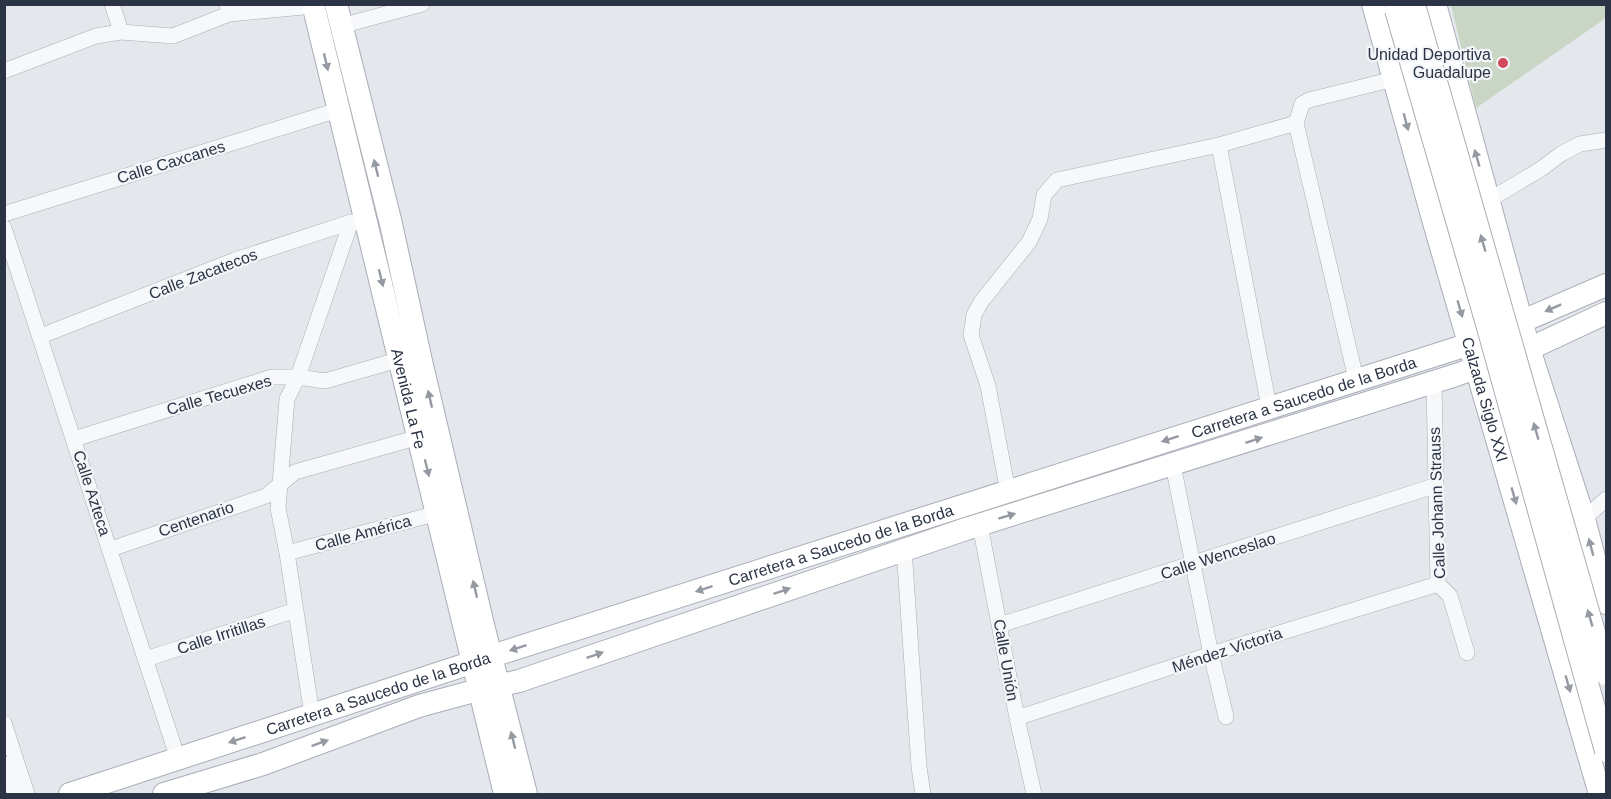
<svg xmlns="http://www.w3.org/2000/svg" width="1611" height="799" font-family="Arial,sans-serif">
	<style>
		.green { fill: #c9d6c5 }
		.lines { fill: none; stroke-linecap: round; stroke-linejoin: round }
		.street-casing { stroke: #a9aeb7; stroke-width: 16 }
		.secondary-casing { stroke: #a9aeb7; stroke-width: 24 }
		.street { stroke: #f7f8fa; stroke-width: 15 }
		.secondary { stroke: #fff; stroke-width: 22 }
		.secondary-bridge-casing { stroke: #a9aeb7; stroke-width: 24; stroke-linecap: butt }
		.secondary-bridge { stroke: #fff; stroke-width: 22 }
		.oneway { fill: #959aa2 }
		.poi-dot { fill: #d1495b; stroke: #f4f6f9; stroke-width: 2 }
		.labels { text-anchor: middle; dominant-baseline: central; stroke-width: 4.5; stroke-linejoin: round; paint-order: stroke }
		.poi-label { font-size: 16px; fill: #2b3445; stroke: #f4f6f9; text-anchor: end }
		.street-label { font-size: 16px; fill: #2b3445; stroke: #f4f6f9 }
	</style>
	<rect width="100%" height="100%" fill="#e4e7ec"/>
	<path class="green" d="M1451,5H1606V18L1476,108Z"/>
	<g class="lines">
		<g class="street-casing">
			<path id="street" d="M112,4L121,32
				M227,4L229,14L314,6
				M341,26L422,4
				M4,71L96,36L121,32L173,36L229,14
				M1296,123L1356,379
				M1219,145L1269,407
				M1489,200L1541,169L1561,154L1580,144L1606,140
				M4,214L338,110
				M4,228L178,759
				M41,336L235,260L351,222H356
				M1434,383L1438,584L1450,596L1467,653
				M74,439L272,377H298L325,381L401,359
				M1173,465L1211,654L1226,717
				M1008,492L988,386L971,335L974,315L981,302L1029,242L1040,219L1044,195L1057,180L1219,145L1296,123L1302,104L1309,100L1394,79
				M1584,519L1606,499
				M980,525L1017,718L1034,794
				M111,549L266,496L295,472L419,437
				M904,549L919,767L923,794
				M287,553L438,513
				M1000,625L1434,486
				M146,659L296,610
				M312,715L287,553L278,508L287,399L298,377L351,222
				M1017,718L1211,654L1438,584
				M4,723L27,794
				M4,764L15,794"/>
		</g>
		<g class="secondary-casing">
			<g id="secondary">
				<path id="s1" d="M313,4L505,794"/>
				<path d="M336,4L391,224L421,361L483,625L526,794"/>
				<path id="s2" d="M1373,4L1435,226L1600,794"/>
				<path d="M1435,4L1529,349L1584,519L1606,603"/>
				<path id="s3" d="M70,794L492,656L1470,344L1606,285"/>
				<path d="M164,794L263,764L419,706L478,690L519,681L966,529L1456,375L1529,349L1606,313"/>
			</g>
		</g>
		<use href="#street" class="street"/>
		<use href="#secondary" class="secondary"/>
		<g class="secondary-bridge-casing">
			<path id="secondary-bridge" d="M1414,5L1606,674
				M1396,10L1487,324L1606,751"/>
		</g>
		<use href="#secondary-bridge" class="secondary-bridge"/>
	</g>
	<defs><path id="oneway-solid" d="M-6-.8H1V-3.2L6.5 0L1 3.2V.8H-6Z" transform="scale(1.5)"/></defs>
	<g class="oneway">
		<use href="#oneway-solid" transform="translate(326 62) rotate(77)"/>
		<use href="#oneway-solid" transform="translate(1406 122) rotate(75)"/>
		<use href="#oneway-solid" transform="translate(1477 158) rotate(-106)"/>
		<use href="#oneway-solid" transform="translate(376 168) rotate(-104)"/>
		<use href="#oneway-solid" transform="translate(1483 243) rotate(-106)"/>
		<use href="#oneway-solid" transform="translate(381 278) rotate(76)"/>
		<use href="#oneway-solid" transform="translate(1553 308) rotate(156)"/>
		<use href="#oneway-solid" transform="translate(1460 309) rotate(74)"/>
		<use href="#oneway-solid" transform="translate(430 399) rotate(-103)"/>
		<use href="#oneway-solid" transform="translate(1536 431) rotate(-106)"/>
		<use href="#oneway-solid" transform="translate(1170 439) rotate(162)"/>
		<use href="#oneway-solid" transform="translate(1254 440) rotate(-18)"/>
		<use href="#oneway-solid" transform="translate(427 468) rotate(76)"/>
		<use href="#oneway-solid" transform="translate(1514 496) rotate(74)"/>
		<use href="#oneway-solid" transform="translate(1007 516) rotate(-17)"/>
		<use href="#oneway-solid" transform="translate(1591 547) rotate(-105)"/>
		<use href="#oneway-solid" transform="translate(475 589) rotate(-103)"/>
		<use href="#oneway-solid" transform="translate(704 589) rotate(162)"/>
		<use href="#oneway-solid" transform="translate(782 591) rotate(-19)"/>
		<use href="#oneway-solid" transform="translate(1590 618) rotate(-106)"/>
		<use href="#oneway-solid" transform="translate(518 648) rotate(162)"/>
		<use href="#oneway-solid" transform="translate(595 655) rotate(-19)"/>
		<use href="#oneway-solid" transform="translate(1568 684) rotate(74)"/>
		<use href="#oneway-solid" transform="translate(237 740) rotate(162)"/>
		<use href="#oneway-solid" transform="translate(513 740) rotate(-104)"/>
		<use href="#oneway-solid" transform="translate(320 743) rotate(-20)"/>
	</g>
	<circle class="poi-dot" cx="1503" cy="63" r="6"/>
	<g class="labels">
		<g class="poi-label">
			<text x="1491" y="54">Unidad Deportiva<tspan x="1491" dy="18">Guadalupe</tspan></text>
		</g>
		<g class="street-label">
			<text transform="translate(171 162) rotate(-17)">Calle Caxcanes</text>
			<text transform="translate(203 274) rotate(-21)">Calle Zacatecos</text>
			<text transform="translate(219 395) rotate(-16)">Calle Tecuexes</text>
			<text stroke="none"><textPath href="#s3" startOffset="1296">Carretera a Saucedo de la Borda</textPath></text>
			<text stroke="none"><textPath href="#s1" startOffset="406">Avenida La Fe</textPath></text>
			<text stroke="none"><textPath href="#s2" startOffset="411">Calzada Siglo XXI</textPath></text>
			<text transform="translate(92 493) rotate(72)">Calle Azteca</text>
			<text transform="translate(1437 503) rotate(-92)">Calle Johann Strauss</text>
			<text transform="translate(196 519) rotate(-19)">Centenario</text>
			<text transform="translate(363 533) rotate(-15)">Calle América</text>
			<text stroke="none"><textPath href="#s3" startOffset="810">Carretera a Saucedo de la Borda</textPath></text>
			<text transform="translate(1218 556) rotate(-18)">Calle Wenceslao</text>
			<text transform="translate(221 635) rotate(-18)">Calle Irritillas</text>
			<text transform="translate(1227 650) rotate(-18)">Méndez Victoria</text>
			<text transform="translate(1006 660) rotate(80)">Calle Unión</text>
			<text stroke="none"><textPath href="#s3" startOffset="324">Carretera a Saucedo de la Borda</textPath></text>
		</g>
	</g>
	<rect width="1611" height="799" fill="none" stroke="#2b3445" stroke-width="12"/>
</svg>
